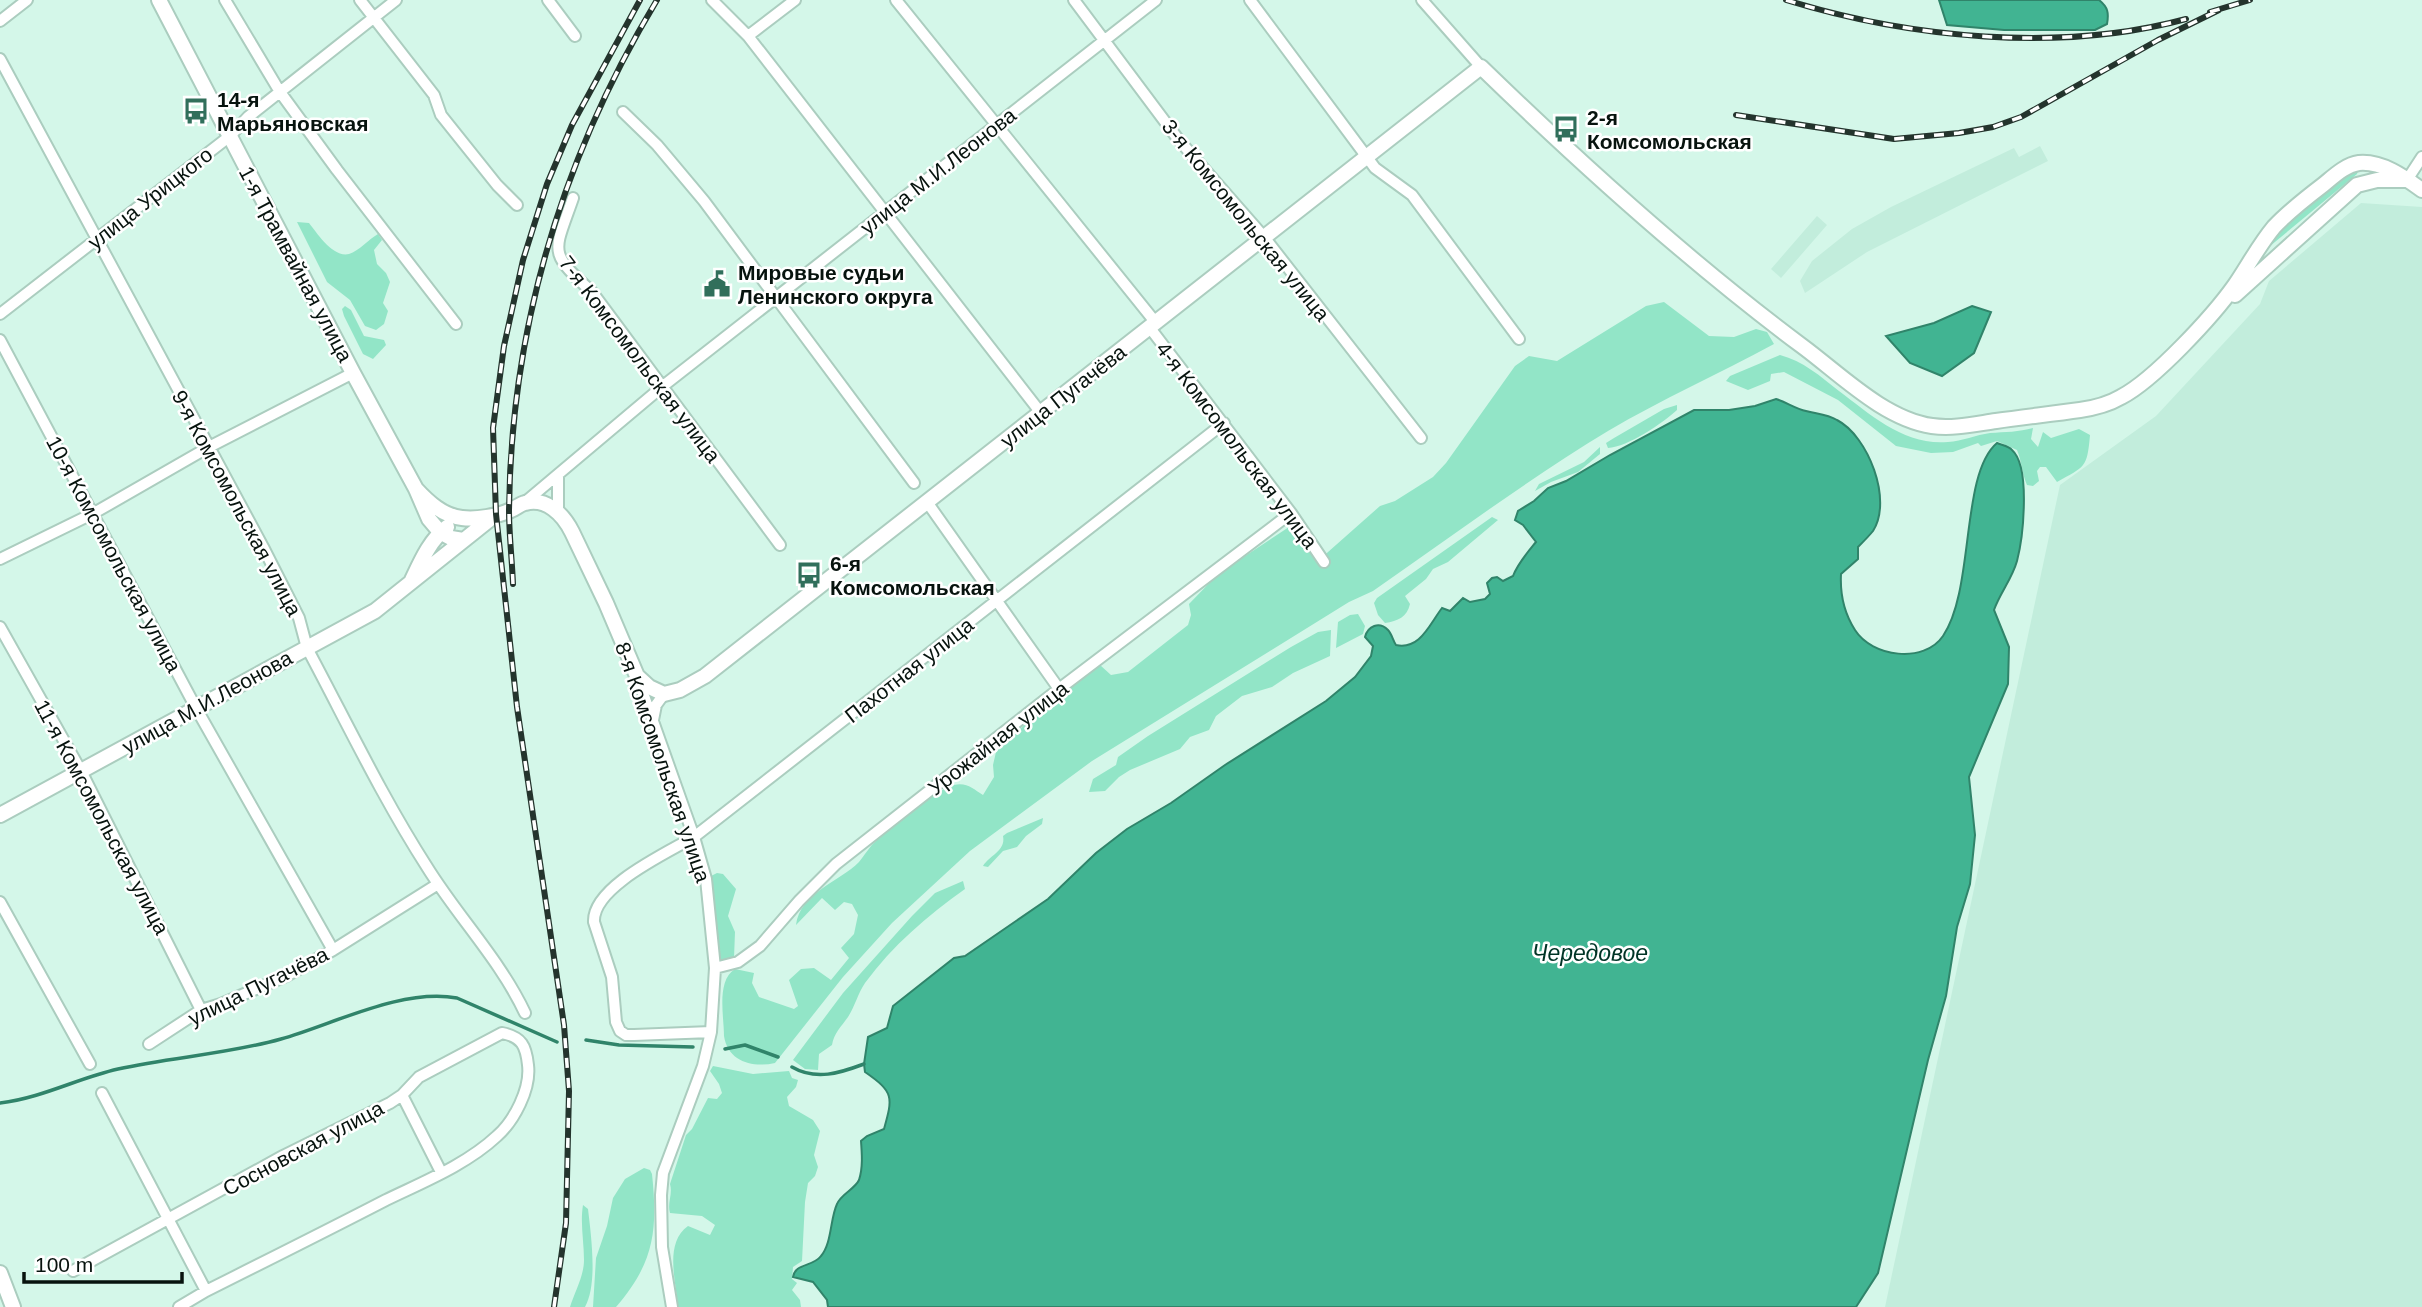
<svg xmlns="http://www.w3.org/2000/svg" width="2422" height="1307" font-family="Arial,sans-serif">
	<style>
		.built { fill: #c2eddc }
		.green { fill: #92e5c7 }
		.water { fill: #41b492; stroke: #30846a; stroke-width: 2 }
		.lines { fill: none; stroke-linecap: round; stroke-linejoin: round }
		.stream { stroke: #30846a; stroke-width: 3.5 }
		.minor-casing { stroke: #abcdbf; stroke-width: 14 }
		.major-casing { stroke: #abcdbf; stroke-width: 18 }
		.minor { stroke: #fff; stroke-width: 10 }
		.major { stroke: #fff; stroke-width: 14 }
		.rail-casing { stroke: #24342d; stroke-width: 6 }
		.rail { stroke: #fff; stroke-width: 3.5; stroke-dasharray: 10; stroke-linecap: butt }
		.labels { text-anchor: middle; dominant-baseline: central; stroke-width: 5; stroke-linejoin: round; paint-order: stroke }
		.poi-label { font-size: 21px; font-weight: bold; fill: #07130e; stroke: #fff; text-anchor: start }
		.street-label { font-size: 21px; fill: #07130e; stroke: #fff }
		.water-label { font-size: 23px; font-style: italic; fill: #003426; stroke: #fff }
	</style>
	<rect width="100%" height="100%" fill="#d4f7e9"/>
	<path class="built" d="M2040,146L2048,161L1867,252L1805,293L1800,281L1812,261L1852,229L1891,207L2014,148L2019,157Z
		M2361,203L2422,207V1307H1885L2060,485L2156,416L2260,304L2269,281Z
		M1817,216L1827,225L1781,278L1771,269Z"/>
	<path class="green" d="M2355,171H2358L2357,174L2264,251L2276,230L2328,189Z
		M297,222L309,223C317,233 333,258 349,254C359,251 369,239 378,234L382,240L374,250L377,264L386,273L390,282L383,303L388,311L384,324L376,330L365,326L350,300L327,282Z
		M1664,302L1709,336L1734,337L1756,329L1767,332L1774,344C1719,374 1662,399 1608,431C1527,480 1451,537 1373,591L1349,602L1092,761L970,851L892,923L843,977L775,1063C753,1068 728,1062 724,1036C724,1016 716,981 735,969L754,973L752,983L759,997L794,1009L798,1006L789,980L801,969L814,968L831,980L849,958L841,948L854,934L858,915L852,904L844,902L835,910L822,898L796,925C800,893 839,882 859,862C865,855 869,847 876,841C890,829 939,787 954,785C967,782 973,789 983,795L994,777L993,765L996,752L1036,714L1046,708L1051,710L1064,690L1100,665L1111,675L1128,672L1188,625L1191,615L1189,604L1218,574L1289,527L1296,530L1319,560L1380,506L1395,501L1433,477L1446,463L1515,366L1529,356L1557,361L1646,306Z
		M345,306L351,310L364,336L384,340L386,345L373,359L363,354L344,316L342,309Z
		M1780,355C1803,361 1820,376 1839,391C1871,415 1905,446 1948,442C1962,441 1976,435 1990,433C2005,432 2019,432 2033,428L2031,439L2038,447L2043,432L2051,438L2079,429L2090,435C2087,469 2085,466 2057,482L2046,467H2040L2037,471L2039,481L2033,486L2027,485C2022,474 2022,462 2017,450L1997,441L1981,446L1978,443L1953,452L1931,453L1896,446L1838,400L1784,372L1771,374L1770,381L1748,390L1726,381L1730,376Z
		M1677,405V410C1663,423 1628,447 1608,448L1606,443L1614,438L1664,409Z
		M1600,447V454L1578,472L1551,482L1535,491L1539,484L1584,462Z
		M1492,517L1498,520L1448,562L1433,569L1426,579L1405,596L1410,604C1407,617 1398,621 1385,623L1378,615L1374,603L1377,598Z
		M1358,614L1365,626L1363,634L1336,648L1338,622L1350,615Z
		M1331,630L1330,656L1293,673L1272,687L1242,696L1216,716L1209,730L1190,737L1180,749L1130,770L1119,777L1105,791L1089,792L1093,779L1116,765L1118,757L1148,736L1291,647L1318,632Z
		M1043,818L1042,824L1026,836L1017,847L1003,851L988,867L983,866C990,855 1006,851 1003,836L1007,833Z
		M717,873L723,874L736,889L728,916L735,932L734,958L722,963L719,958L714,896L709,877Z
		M963,881L965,889C928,915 892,946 865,983C858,993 855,1006 848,1017C841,1027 834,1033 832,1045L819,1054L818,1070L805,1069L793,1060L843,993L912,916L935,893Z
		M713,1066L753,1074L789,1071L792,1078L798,1080L796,1087L787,1097L789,1106L813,1120L820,1131L814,1155L818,1167L815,1176L808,1183L805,1202L802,1261L793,1267L792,1279L797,1283L792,1290L800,1300L801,1307H678C676,1281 664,1243 688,1226L710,1235L715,1225L702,1216L670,1213C667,1203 673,1194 670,1184L686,1135L692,1129L708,1098L717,1099L722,1093L719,1084L710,1071Z
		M644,1168L650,1170L652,1174C658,1231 654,1263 616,1307H593L596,1258L607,1226L613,1198L625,1179Z
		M583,1205L588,1209C591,1235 598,1284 585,1307H570C575,1291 584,1276 584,1260C584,1241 580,1224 583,1205Z"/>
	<path class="water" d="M1939,0H2099C2108,7 2109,13 2107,24L2095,30H2004L1947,25Z
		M1972,306L1991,312L1974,353L1942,376L1910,363L1886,336L1934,323Z
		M1776,399C1786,402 1796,409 1806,411C1817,414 1827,414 1837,420C1868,436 1893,500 1873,531C1869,536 1863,542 1858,547V559L1841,574C1840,593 1844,613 1855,630C1872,657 1924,664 1943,636C1975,589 1960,474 1997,443C2001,445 2009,446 2012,450C2031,467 2023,538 2017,561C2012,579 2000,593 1994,610L2009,647L2008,684L1969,777L1975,835L1970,884L1957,927L1946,996L1928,1060L1878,1273L1856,1307H828L827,1300L813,1282L793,1277C795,1263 813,1267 821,1256C832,1243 830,1219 837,1204C841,1194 855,1189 859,1180C863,1168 862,1154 861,1141L867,1136L884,1129C893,1097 894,1092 865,1072L864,1064L868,1037L887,1028L893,1006L954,958L965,956L1048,899L1096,853L1127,829L1171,803L1225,765L1326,701L1355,677L1371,656L1373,646L1365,637C1368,626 1379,621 1388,630C1392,634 1393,641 1396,645C1420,650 1429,625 1442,608L1450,611L1463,598L1470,602L1485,599L1490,594L1487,583L1492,578L1497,577L1503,581L1513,576C1518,563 1527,553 1536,542L1523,525L1515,520L1518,511L1534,501L1548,488L1566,481L1610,455L1694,410H1729L1755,406Z"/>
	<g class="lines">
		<path class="stream" d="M586,1040L619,1045L693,1047
			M725,1049L745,1045L778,1057
			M792,1067C816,1081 840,1073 864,1064
			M0,1103C42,1098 78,1078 118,1069C172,1057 228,1054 281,1039C334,1024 401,988 457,998L557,1042"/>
		<g class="minor-casing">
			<path id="minor" d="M225,0L280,92L337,170L456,324
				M360,0L434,95L441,115L497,185L517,205
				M548,0L575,36
				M712,0L748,36L1041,413
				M896,0L1156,323
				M1074,0L1178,139L1264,237L1421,438
				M1250,0L1375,168L1412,195L1519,339
				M1422,0L1481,67
				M0,21L27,0
				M748,36L795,0
				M0,59L263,547L299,618L307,648C346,721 382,797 427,867C458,917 500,960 525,1013
				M623,112L657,145L704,201L914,483
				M2407,180L2422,157
				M573,198C554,253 547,251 592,292L780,545
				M0,314L230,136L248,117L396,0
				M1150,328L1291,513L1324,562
				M0,340L196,708L333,950
				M558,476V513
				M927,502L1059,689
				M524,503L663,386L1156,0
				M0,559L94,513L209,447L353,373
				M0,627L81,771L201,1010
				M638,679L694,837L706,879L715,968L711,1032L703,1066L663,1173L661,1195L662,1247L672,1307
				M653,720L656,705L664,694
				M0,902L90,1064
				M715,968L738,962L760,946L799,901L836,864L1059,689L1291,513
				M711,1032L634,1035H626L620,1031L616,1022L612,977L594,922C592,887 667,853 694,837L1224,423
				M149,1044L201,1010L221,1004L286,976L333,950L438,884
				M102,1093L206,1291
				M402,1095L441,1172
				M73,1271L283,1156L390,1103L402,1095L419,1077L502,1033C522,1037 526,1046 528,1065C531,1089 514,1121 497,1136C466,1165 423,1182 386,1200C326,1231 266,1261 206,1291L179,1307"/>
		</g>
		<g class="major-casing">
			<path id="major" d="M159,0L353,373L416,489L429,519L440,532L451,538L463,540
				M2235,295L2357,185L2377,180H2406
				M416,489C428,502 443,516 462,518C476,520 498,516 511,510C516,508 520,504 525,503C546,497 563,514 572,532L606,603L637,676L649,687L664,694L680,690L705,676L1481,67C1583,166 1688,261 1802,346C1840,374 1884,419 1932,426C1953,429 1975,424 1996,421C2024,417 2052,414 2080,410C2094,408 2109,404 2121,397C2154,380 2213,316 2235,285C2248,266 2259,245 2274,227C2288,212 2306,198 2323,185C2333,177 2345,165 2359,163C2382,161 2404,177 2422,190
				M412,580C421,561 430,540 447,527
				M0,815L375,611L494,516
				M0,1273L13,1307"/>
		</g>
		<use href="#minor" class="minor"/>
		<use href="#major" class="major"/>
		<g class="rail-casing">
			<path id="rail" d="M1786,0C1909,38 2060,53 2186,19
				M2210,12L2250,0
				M1736,115L1894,139L1959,133L1993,127L2021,117L2158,40L2219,10
				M513,584C512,559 509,534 509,510C511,326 563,156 657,0
				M554,1307L566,1223L569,1091L564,1025L517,707L496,514L493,428L504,346L523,260L547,184L572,125L640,0"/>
		</g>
		<use href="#rail" class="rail"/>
	</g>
	<defs>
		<g id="bus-bare" transform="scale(2.1)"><path d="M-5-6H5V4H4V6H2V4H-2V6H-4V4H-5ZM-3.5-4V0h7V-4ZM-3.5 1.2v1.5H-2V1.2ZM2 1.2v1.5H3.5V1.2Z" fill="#316f5b" stroke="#fff" stroke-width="2.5" paint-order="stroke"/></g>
		<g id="civic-bare" transform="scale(2.1)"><path d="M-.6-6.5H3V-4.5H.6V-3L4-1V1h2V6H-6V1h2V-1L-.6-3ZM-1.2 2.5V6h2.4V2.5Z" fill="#316f5b" stroke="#fff" stroke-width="2.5" paint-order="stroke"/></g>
	</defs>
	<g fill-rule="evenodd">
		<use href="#bus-bare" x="196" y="111"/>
		<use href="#bus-bare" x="1566" y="129"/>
		<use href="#civic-bare" x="717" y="284"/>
		<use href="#bus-bare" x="809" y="575"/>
	</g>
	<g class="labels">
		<g class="poi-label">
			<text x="217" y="99">14-я<tspan x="217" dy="24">Марьяновская</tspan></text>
			<text x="1587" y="117">2-я<tspan x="1587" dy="24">Комсомольская</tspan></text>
			<text x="738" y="272">Мировые судьи<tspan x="738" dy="24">Ленинского округа</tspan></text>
			<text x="830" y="563">6-я<tspan x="830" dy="24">Комсомольская</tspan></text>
		</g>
		<g class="street-label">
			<text transform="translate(938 171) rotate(-38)">улица М.И.Леонова</text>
			<text transform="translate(150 198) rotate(-38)">улица Урицкого</text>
			<text transform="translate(1246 220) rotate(51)">3-я Комсомольская улица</text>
			<text transform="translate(296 264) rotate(62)">1-я Трамвайная улица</text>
			<text transform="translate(640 359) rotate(53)">7-я Комсомольская улица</text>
			<text transform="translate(1063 396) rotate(-38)">улица Пугачёва</text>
			<text transform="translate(1237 445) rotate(53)">4-я Комсомольская улица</text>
			<text transform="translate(237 503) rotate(62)">9-я Комсомольская улица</text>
			<text transform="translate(114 554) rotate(62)">10-я Комсомольская улица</text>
			<text transform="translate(909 670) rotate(-38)">Пахотная улица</text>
			<text transform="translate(207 702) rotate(-29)">улица М.И.Леонова</text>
			<text transform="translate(998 738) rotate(-38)">Урожайная улица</text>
			<text transform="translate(663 762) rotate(71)">8-я Комсомольская улица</text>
			<text transform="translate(102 817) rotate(62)">11-я Комсомольская улица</text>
			<text transform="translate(258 986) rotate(-26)">улица Пугачёва</text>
			<text transform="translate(303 1148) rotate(-28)">Сосновская улица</text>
		</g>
		<g class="water-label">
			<text x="1590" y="953">Чередовое</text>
		</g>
	</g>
	<path d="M24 1272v10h158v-10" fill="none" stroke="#07130e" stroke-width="3.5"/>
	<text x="35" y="1272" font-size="21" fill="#07130e" stroke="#ffffff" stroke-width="5" paint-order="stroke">100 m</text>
</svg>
